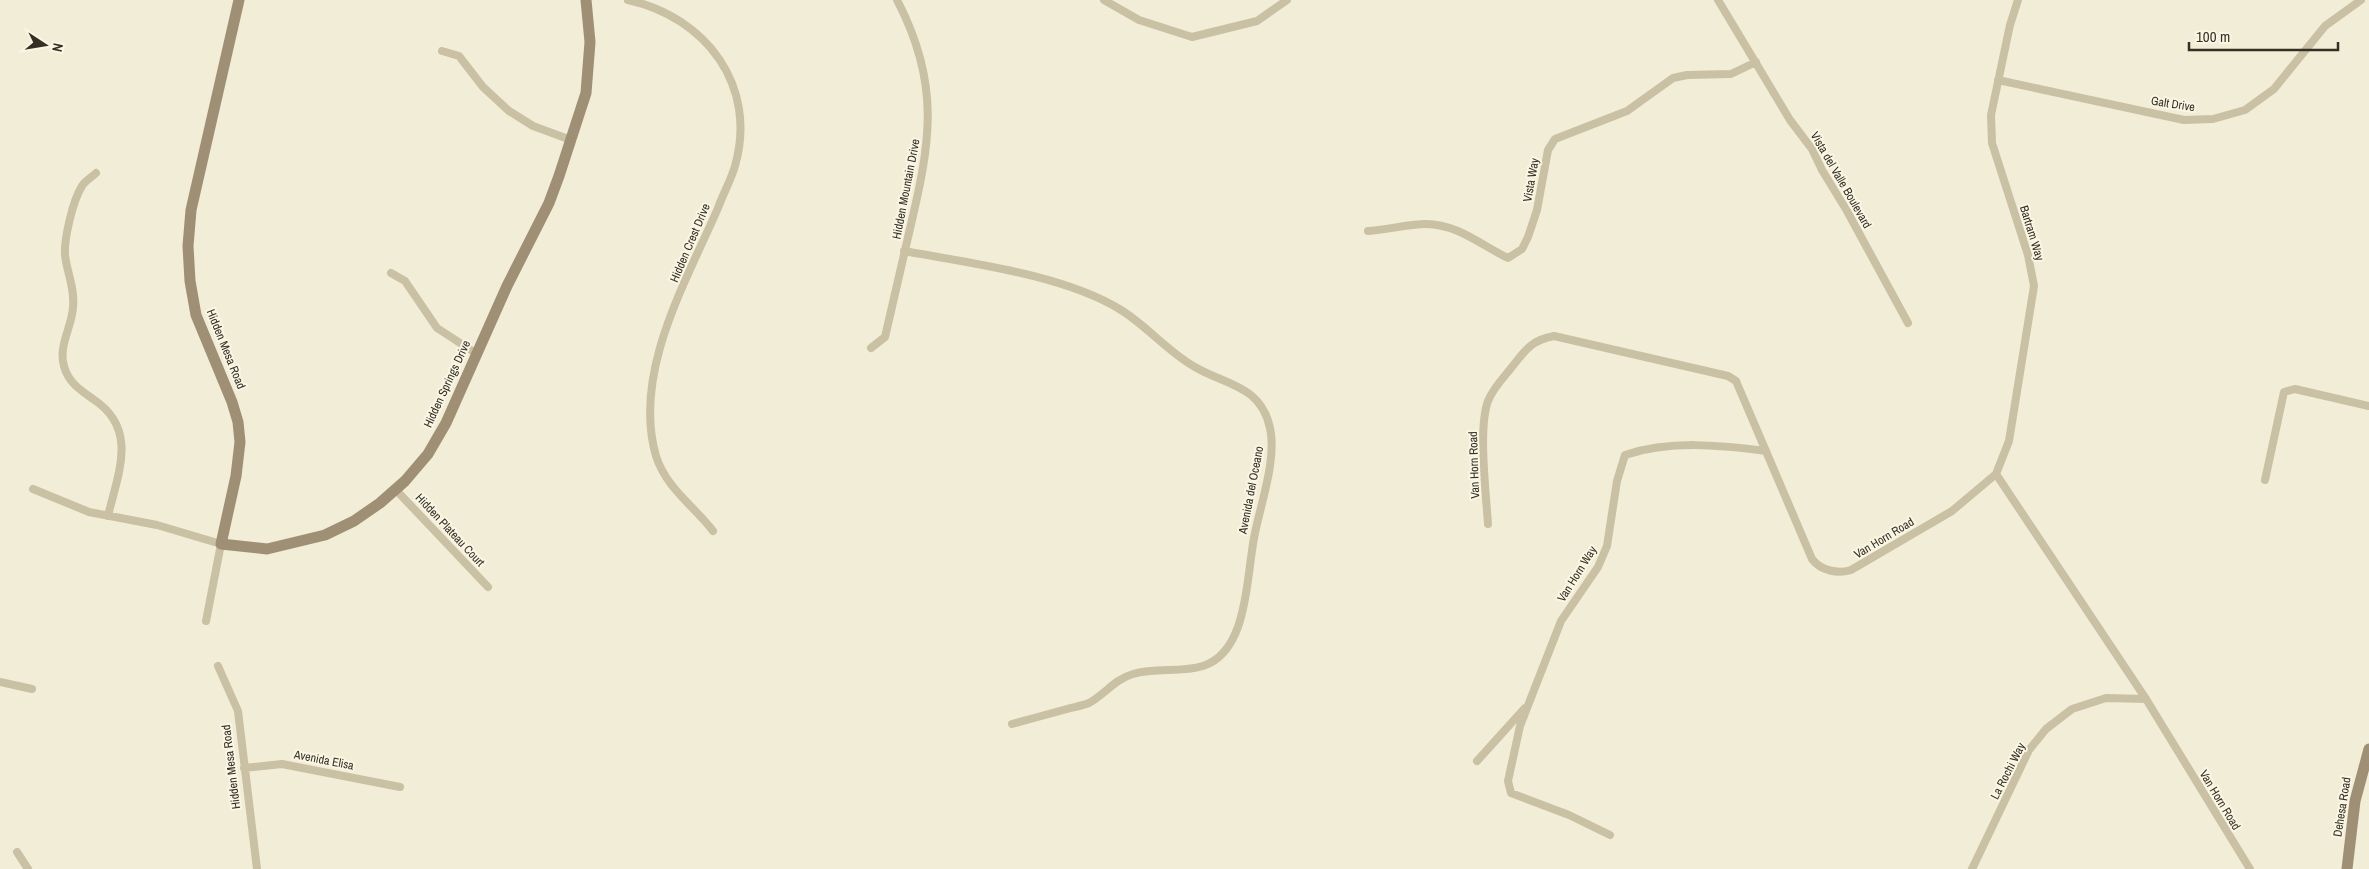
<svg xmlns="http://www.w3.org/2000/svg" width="2369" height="869" font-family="'Archivo Narrow',sans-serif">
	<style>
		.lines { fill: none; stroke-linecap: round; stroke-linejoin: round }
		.street { stroke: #cac0a3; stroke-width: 8 }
		.secondary { stroke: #9e8f75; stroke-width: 11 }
		.labels { text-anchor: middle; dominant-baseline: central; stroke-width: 4; stroke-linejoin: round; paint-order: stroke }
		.street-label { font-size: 12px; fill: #352f25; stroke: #faf6e4 }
	</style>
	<rect width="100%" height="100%" fill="#f2edd7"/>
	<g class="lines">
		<path class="street" d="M628,0C706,17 758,86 735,166C731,180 723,194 718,208C686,282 632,373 656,456C666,488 694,506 713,531
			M1104,0L1139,20L1192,37L1257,21L1287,0
			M1718,0L1790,120L1812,149L1822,170L1847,211L1908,323
			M442,51L459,56L483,87L509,111L533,126L571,140
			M1998,80L2184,120L2213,119L2245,110L2274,89L2325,26L2361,0
			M96,173C92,177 85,181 82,186C73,200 64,238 65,255C67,273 75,288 73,307C72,327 58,346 64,366C68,382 80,390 93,399C139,429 118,473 108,516
			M1368,231C1387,230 1407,224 1426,224C1457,224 1481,245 1508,258L1522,249L1528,237L1537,210L1548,150L1555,139L1627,111L1673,78L1687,75L1731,74L1756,62
			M904,251C970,263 1065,275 1121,310C1147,326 1168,352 1195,367C1225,385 1261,385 1270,428C1277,458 1261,503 1255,533C1246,572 1250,651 1203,666C1180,673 1156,667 1133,674C1115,679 1104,695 1089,703C1082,706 1074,707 1067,709C1049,714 1030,719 1012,724
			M391,273L405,281L437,328L477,354
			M871,348L885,337C893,302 901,268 909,233C930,144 942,86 897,0
			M1996,474L2009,441L2034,286L2028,255L1992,143L1991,115L2010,25L2018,0
			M1996,474L2146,699L2250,869
			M2265,480L2284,392L2295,389L2369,406
			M33,489L89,512L157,525L221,544L206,621
			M396,490L488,587
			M1488,524C1486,493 1478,428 1488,401C1493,388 1504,377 1512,367C1526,349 1532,340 1554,336L1728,376L1736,381L1812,559C1821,571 1838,574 1851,570L1952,511L1996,474
			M218,666L238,711L257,869
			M0,682L32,689
			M1477,761L1525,708
			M244,768L282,764L400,787
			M1610,835L1569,815L1511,793L1508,781L1520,726L1561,621L1598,567L1607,546L1617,481L1625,455C1670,440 1719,445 1766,451
			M17,852L28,869
			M1972,869L2029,750L2046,729L2072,709L2106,698L2146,699"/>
		<path class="secondary" d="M239,0L191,210L188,246L190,281L196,315L232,402L238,422L240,442L236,476L221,544L267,549L325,535L354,521L380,503L405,481L428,454L446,423L507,286L549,203L559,176L586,93L590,42L586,0
			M2347,869L2355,801L2369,749"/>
	</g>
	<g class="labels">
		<g class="street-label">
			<text transform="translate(2173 104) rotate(9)">Galt Drive</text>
			<text transform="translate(1531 180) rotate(-80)">Vista Way</text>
			<text transform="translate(1841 180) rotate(60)">Vista del Valle Boulevard</text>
			<text transform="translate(906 189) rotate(-79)">Hidden Mountain Drive</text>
			<text transform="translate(2032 233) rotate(73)">Bartram Way</text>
			<text transform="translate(690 243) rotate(-67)">Hidden Crest Drive</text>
			<text transform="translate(226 349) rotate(68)">Hidden Mesa Road</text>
			<text transform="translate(447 384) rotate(-65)">Hidden Springs Drive</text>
			<text transform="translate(1474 465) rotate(-92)">Van Horn Road</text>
			<text transform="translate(1251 490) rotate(-79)">Avenida del Oceano</text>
			<text transform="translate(450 530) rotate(47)">Hidden Plateau Court</text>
			<text transform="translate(1884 538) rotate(-31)">Van Horn Road</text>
			<text transform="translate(1577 574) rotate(-58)">Van Horn Way</text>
			<text transform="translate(324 760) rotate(11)">Avenida Elisa</text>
			<text transform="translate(231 767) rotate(-97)">Hidden Mesa Road</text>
			<text transform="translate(2008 771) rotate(-63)">La Rochi Way</text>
			<text transform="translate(2220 800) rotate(59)">Van Horn Road</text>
			<text transform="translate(2342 807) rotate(-81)">Dehesa Road</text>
		</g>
	</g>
	<g transform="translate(45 45) rotate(102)" stroke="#faf6e4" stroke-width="4" paint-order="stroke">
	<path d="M0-4L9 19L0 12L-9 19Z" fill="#352f25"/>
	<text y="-8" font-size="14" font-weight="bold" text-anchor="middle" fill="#352f25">N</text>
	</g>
	<path d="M2189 42v8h149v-8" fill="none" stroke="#352f25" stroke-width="2.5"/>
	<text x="2196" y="42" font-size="15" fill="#352f25" stroke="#faf6e4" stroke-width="4" paint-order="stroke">100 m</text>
</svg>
